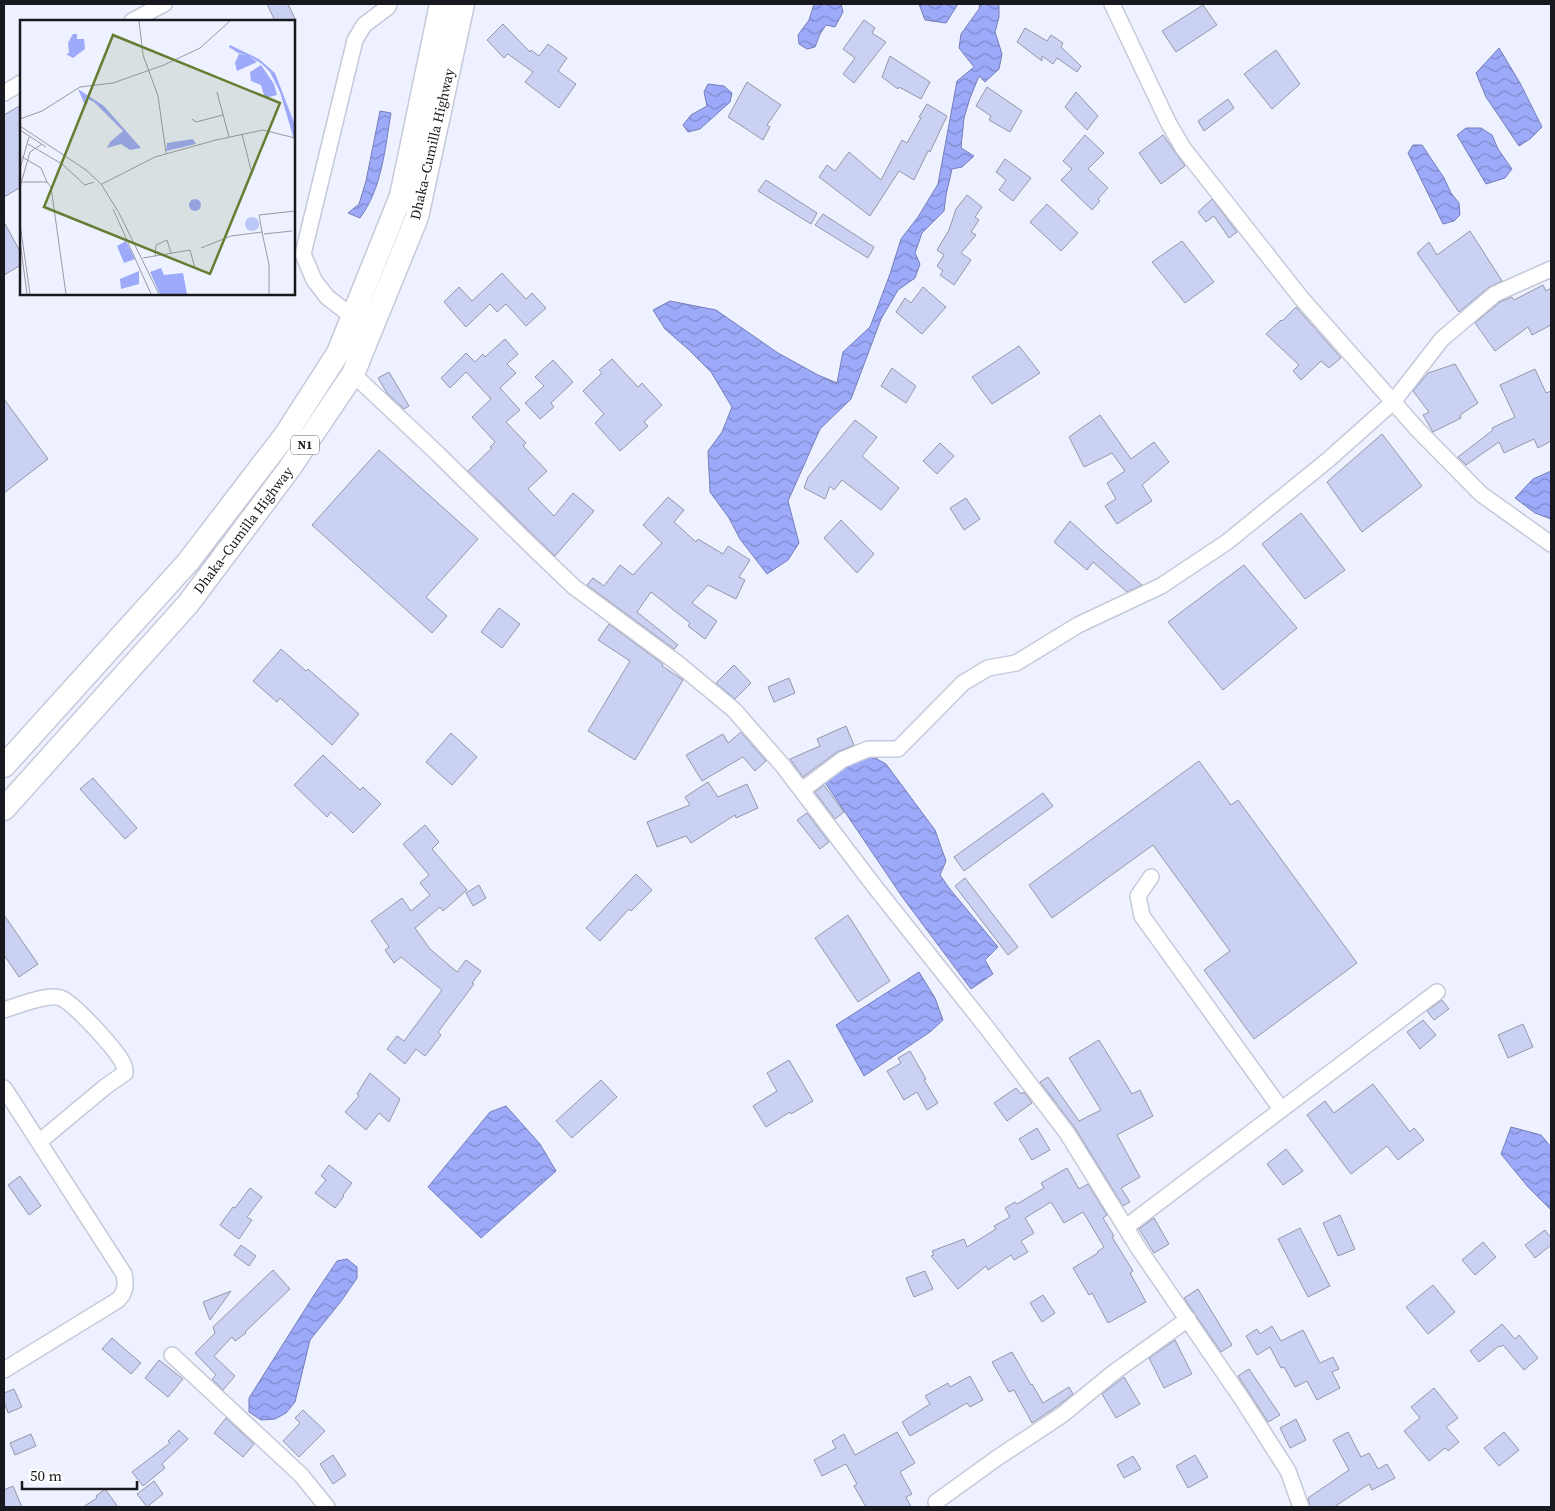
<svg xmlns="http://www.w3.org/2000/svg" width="1555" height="1511" font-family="'Source Serif 4',serif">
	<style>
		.water { fill: url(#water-waves); stroke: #757eb8 }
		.building { fill: #cad1f2; stroke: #9598a8 }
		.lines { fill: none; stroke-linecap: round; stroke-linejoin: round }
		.minor-casing { stroke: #c6c9da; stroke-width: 18 }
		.highway-casing { stroke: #c6c9da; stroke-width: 25 }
		.minor { stroke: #fff; stroke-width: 15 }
		.highway { stroke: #fff; stroke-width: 22 }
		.labels { text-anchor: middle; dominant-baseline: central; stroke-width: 4; stroke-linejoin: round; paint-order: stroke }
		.shield { fill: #fff; stroke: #5d5e62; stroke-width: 1 }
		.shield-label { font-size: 12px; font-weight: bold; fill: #18191f }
		.street-label { font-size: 14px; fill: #18191f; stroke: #fff }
		.inset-road { fill: none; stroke: #989ba5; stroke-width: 1 }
		.view { fill: #647f33; fill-opacity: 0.15; stroke: #647f33; stroke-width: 2.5 }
		.inset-edge { fill: none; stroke: #18191f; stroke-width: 2.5 }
	</style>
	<defs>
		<pattern id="water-waves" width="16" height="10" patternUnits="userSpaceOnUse" patternTransform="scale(1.25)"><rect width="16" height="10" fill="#9daafa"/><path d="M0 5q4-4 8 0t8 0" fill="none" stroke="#7f8aca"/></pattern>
	</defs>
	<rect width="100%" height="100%" fill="#eef1ff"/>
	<path class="water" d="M814,4H841L843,12L835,27L826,25L820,34L815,47L807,49L799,44L798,35L809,20Z
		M919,4H958L946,23L925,20Z
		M980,4H999V17L995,32L1002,54L999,69L985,82L979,76L970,98L964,118L961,148L974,156L962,167L952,169L946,195L944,211L922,233L915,253L920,264L915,278L898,290L881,319L851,399L820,429L788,501L799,543L788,560L767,574L740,539L729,518L710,492L708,451L722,432L732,407L711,372L689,350L665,329L653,310L670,301L716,310L778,353L818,375L837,383L843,352L870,327L890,274L901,239L918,217L938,184L957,81L974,67L959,48L961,34L979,9Z
		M1499,48L1520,83L1542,127L1530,139L1519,146L1486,97L1476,73Z
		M708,84L724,86L732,93L730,102L700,129L688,132L683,125L691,115L707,106L704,92Z
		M380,111L391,113C385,149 382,188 360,218L348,213L359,204L366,181Z
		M1466,128H1481L1492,135L1498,149L1512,169L1505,178L1486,184L1457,135Z
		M1413,145H1422L1444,178L1451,193L1459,203L1460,215L1454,221L1443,224L1408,153Z
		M1551,471V519L1535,513L1515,498L1533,479Z
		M870,755L886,764L935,830L946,861L940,875L949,888L998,947L985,960L993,974L971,989L903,898L824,781L847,766Z
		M919,972L935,998L943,1020L930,1032L864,1076L836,1025Z
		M506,1106L540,1144L556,1171L481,1238L428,1187L490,1112Z
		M1511,1127L1541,1135L1551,1147V1210L1528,1187L1501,1154Z
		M347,1259L357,1267V1278L342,1300L310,1340L295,1402L286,1413L275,1419L261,1420L249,1412V1398L314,1295L337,1261Z"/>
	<path class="building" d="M267,4H288L296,21H275Z
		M1203,5L1217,25L1176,52L1162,31Z
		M864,20L875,28L872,33L886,42L854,83L843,74L855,58L843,49Z
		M503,24L530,52L531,50L539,56L548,44L567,58L558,71L576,84L559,108L525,82L533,72L508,54L504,58L487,40Z
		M1025,28L1047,41L1051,35L1063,43L1061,47L1081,66L1077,72L1057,58L1053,64L1042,56V61L1017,42Z
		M1276,50L1300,84L1272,109L1244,74Z
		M890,56L930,82L921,99L899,87L898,89L882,77Z
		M747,82L781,105L767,125L770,127L763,140L728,117Z
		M987,87L1022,111L1010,132L989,120L991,116L976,106Z
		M1076,92L1098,116L1087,130L1065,107Z
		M1228,99L1234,108L1204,131L1198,121Z
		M927,104L947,116L930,152L928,151L914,180L899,171L870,216L819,177L827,165L835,171L849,152L881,180L902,140L907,143L921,118L919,117Z
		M21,105V187L4,197V115Z
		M1085,135L1104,153L1088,169L1108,188L1098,199L1100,201L1092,210L1061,180L1072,169L1063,161Z
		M1163,135L1185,166L1161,184L1139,153Z
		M1005,159L1031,178L1013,201L999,190L1006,180L996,172Z
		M766,180L817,213L811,224L758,191Z
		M967,195L982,207L975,217L979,220L971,232L976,235L961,253L971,260L954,285L940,275L943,271L937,266L944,255L937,250L949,230L956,209Z
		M1212,199L1237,232L1229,238L1214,216L1206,222L1198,212Z
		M1047,204L1078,233L1061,251L1030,222Z
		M823,214L874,247L868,258L815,225Z
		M4,222L21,253V265L4,275Z
		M1470,231L1502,281L1489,287L1459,312L1417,253L1429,242L1437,255Z
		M1182,241L1214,282L1185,303L1152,262Z
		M502,273L526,299L532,293L546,308L526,326L506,304L497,312L490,304L466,327L444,302L459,287L472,301Z
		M1543,285L1546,291L1551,288V325L1532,335L1528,327L1495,351L1475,323L1500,302L1512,297L1514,300Z
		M923,287L946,307L922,334L896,312L905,298L911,303Z
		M1296,307L1341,358L1329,368L1321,361L1301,380L1293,371L1299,365L1266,334L1281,320L1282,321Z
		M505,339L518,354L507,364L516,373L500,388L520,410L506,422L526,443L523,446L547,471L528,489L554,516L573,493L594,511L555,556L468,471L492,448L490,447L495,442L472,417L491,399L466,372L450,388L441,378L466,353L475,362L483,354L485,357Z
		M1019,346L1040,373L992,404L972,377Z
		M612,359L638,387L642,383L662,405L644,422L648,426L620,451L595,423L604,414L583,391L602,373L599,370Z
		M553,360L573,382L551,403L554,407L540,419L525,403L544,386L535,377Z
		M1455,364L1478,403L1460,415L1461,418L1433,432L1423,415L1429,412L1413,391L1428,373Z
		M892,368L916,386L906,403L881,386Z
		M1535,369L1546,393L1551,391V441L1538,448L1534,439L1504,453L1499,442L1466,465L1458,457L1493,430L1492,428L1515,417L1500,385Z
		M389,372L409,406L404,409L387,393L378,378Z
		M4,399L48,459L4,493Z
		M1100,415L1131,459L1154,442L1169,462L1142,485L1152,501L1117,524L1105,506L1116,499L1107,483L1125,471L1112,453L1084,467L1069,437Z
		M855,420L877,437L862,456L899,488L881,510L842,480L834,490L830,486L825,499L804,488L808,477Z
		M1382,434L1422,486L1362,532L1327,482Z
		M940,443L954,456L937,474L923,461Z
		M379,450L478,539L426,597L447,616L432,633L312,525Z
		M668,497L684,510L674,522L696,542L698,539L723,554L728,546L750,560L739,577L745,580L736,599L708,585L692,603L717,621L705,639L688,626L690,623L651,592L637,612L678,645L674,649L587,585L593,578L604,586L620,565L633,575L662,543L643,525Z
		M966,498L980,519L964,530L950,508Z
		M1301,513L1345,570L1305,599L1262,544Z
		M841,520L874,554L857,573L824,538Z
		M1070,521L1104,552L1142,585L1127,592L1093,562L1087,570L1054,542Z
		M1244,565L1297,628L1223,690L1168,622Z
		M499,608L520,624L502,648L481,632Z
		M609,624L663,664L662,666L683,680L635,760L588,731L630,661L598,640Z
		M281,649L306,671L308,669L359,714L332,745L280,698L277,702L253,681Z
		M734,665L751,683L735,699L716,683Z
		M789,678L795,693L774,702L768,687Z
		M846,726L854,745L837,752L803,777L790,759L820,746L817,739Z
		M741,732L766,761L755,771L743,757L702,781L686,755L723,734L728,743Z
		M451,733L477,757L452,785L426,762Z
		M323,755L360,790L363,787L381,804L353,833L331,812L327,817L294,785Z
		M1199,761L1231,805L1238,800L1357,963L1254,1039L1204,970L1230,951L1153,845L1052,918L1029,885Z
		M93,778L137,828L125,839L80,789Z
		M708,782L718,797L747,784L758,808L736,818L735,815L691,843L686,836L657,847L647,822L690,805L685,797Z
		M824,785L844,812L835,819L815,792Z
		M1043,793L1053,806L964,871L954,857Z
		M807,813L829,842L820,849L797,820Z
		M425,825L439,842L432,849L467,890L443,911L440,907L415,928L430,949L457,972L466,960L481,971L472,983L474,984L438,1032L441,1035L433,1046L425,1056L416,1049L405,1064L387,1049L397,1036L404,1041L442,990L401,957L394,963L385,950L389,947L371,921L402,898L411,911L430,895L420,883L429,875L403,844Z
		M636,874L652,890L631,911L629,909L600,941L586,928Z
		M965,878L1018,947L1008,955L955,886Z
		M479,885L486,898L473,906L466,893Z
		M4,915L38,964L19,977L4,955Z
		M848,915L890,981L858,1002L815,938Z
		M1442,1000L1449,1009L1434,1020L1427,1011Z
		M1423,1020L1436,1035L1420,1049L1407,1032Z
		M1523,1024L1533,1047L1508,1058L1498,1035Z
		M1099,1040L1132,1094L1140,1090L1153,1116L1117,1135L1140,1177L1121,1188L1130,1202L1123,1206L1075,1128L1040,1082L1048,1077L1079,1121L1101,1110L1069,1058Z
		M910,1051L926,1079L924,1080L938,1103L927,1110L917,1092L904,1100L887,1071L901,1063L898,1058Z
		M789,1060L813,1101L791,1114L790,1112L766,1127L753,1106L777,1091L767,1073Z
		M370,1073L400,1099L389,1122L379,1113L366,1130L345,1112L359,1096L357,1094Z
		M601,1080L617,1097L572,1138L556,1121Z
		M1373,1084L1410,1132L1414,1128L1424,1140L1398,1160L1387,1146L1351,1174L1307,1115L1325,1101L1334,1113Z
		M1016,1088L1021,1094L1024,1092L1032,1103L1007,1121L994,1103Z
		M1037,1128L1050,1150L1032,1160L1019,1139Z
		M1286,1149L1303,1171L1283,1185L1267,1164Z
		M329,1165L352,1183L343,1195L344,1196L335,1208L315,1193L326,1180L321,1176Z
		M1067,1168L1079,1189L1088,1184L1107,1215L1103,1218L1114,1236L1112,1237L1133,1271L1130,1273L1146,1302L1108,1323L1092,1293L1089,1295L1073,1268L1098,1253L1097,1252L1104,1247L1083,1212L1064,1223L1051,1202L1025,1218L1034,1233L1021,1241L1028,1252L1014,1260L1011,1255L988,1270L986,1266L958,1289L931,1256L934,1255L932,1251L964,1239L967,1247L996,1229L994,1226L1010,1217L1005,1208L1015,1202L1017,1204L1044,1188L1041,1183Z
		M20,1176L41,1206L29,1215L8,1185Z
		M250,1188L262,1197L247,1217L252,1220L239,1239L220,1225L233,1207L235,1208Z
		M1340,1215L1355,1249L1338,1256L1323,1223Z
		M1154,1218L1169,1244L1154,1253L1139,1229Z
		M1300,1228L1330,1286L1308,1297L1278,1239Z
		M1545,1230L1551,1238V1245L1535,1258L1525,1245Z
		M1483,1242L1496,1257L1475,1275L1462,1260Z
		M241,1245L256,1256L249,1266L234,1255Z
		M273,1270L290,1289L245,1332L246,1333L235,1341L232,1337L214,1356L235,1376L223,1390L212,1379L216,1375L195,1353L215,1333L213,1327Z
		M925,1271L933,1289L914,1297L906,1278Z
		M1433,1285L1455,1312L1428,1334L1406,1307Z
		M1198,1289L1232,1345L1221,1352L1184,1298Z
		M231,1291L210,1320L203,1302Z
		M1043,1295L1055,1313L1042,1322L1030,1303Z
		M1502,1324L1515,1339L1519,1335L1538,1358L1524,1370L1503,1345L1500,1347L1499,1346L1479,1362L1470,1351Z
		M1272,1326L1281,1341L1303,1330L1320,1363L1333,1357L1339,1369L1332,1372L1340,1388L1317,1400L1307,1381L1295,1387L1284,1367L1281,1368L1270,1347L1257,1355L1246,1336L1257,1329L1260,1334Z
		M112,1338L141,1363L131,1374L102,1349Z
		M1175,1340L1192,1374L1164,1388L1149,1358Z
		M1012,1352L1031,1385L1032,1384L1043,1403L1069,1387L1073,1394L1056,1407L1032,1423L1014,1390L1009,1392L992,1362Z
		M159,1360L183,1379L168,1397L145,1378Z
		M1249,1369L1280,1415L1268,1422L1238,1376Z
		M970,1376L983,1400L970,1407L967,1403L910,1436L902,1422L930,1404L925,1396L948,1383L950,1387Z
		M1124,1377L1140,1404L1116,1418L1102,1394Z
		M1434,1388L1458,1418L1446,1427L1459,1442L1448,1451L1445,1448L1429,1461L1404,1431L1420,1418L1411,1407Z
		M14,1389L22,1407L8,1413L4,1402V1393Z
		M303,1410L325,1431L299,1457L283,1441L300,1423L295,1418Z
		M226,1418L254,1444L243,1457L214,1433Z
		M1296,1419L1306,1440L1290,1448L1280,1428Z
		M179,1430L188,1439L162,1464L165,1468L143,1486L132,1472L170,1443L168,1441Z
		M897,1432L915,1463L900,1472L912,1494L906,1497L911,1507H866L854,1486L857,1484L846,1464L822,1476L814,1460L836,1448L832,1441L844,1434L855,1455Z
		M1348,1432L1361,1457L1369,1453L1378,1469L1387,1464L1395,1478L1372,1490L1369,1484L1334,1507H1310L1308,1498L1349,1470L1333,1440Z
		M1504,1432L1519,1450L1499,1466L1484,1448Z
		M31,1434L36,1446L15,1455L10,1443Z
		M333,1455L346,1475L333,1484L320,1464Z
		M1195,1455L1208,1477L1188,1488L1176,1466Z
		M1133,1456L1141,1469L1124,1478L1117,1465Z
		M154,1481L163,1494L147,1507L137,1494Z
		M13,1486L22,1507H4V1490Z
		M105,1489L118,1507H83L97,1498L96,1496Z"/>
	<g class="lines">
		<g class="minor-casing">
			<path id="minor" d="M1112,4L1168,122L1183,148L1302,299L1418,430L1481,494L1551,544
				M132,21L164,4
				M4,93L21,83
				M353,317L327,297L314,280L303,254L355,40L364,25L388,7L389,4
				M353,374L439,455L526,541L574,587L676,662L734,710L783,766L875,887L987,1028L1067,1133L1139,1249L1242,1399L1288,1471L1301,1507
				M802,790L842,760L868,749H898L963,683L988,668L1016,663L1078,625L1161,586L1227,542L1328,460L1393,402L1442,339L1495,294L1551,269
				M1151,877L1138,896L1142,916L1281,1109
				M4,1010C16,1006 49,993 61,998C73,1002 120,1053 124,1066C125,1068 125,1071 125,1073L105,1087L39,1142
				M4,1088L124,1274C126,1284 126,1292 118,1300L4,1370
				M1126,1227L1437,992
				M172,1355L301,1475L327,1507
				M936,1502L997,1458L1062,1415L1113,1373L1188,1319"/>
		</g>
		<g class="highway-casing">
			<path id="highway" d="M4,766L188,562L286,434L338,353L401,196L441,4
				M4,809L188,604L289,469L353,374L417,217L463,4"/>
		</g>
		<use href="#minor" class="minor"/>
		<use href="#highway" class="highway"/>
	</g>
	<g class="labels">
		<rect class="shield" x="291" y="435.5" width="28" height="19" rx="4"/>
		<g class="shield-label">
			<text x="305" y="445">N1</text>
		</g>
		<g class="street-label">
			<text transform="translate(432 144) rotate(-77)">Dhaka–Cumilla Highway</text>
			<text transform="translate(243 530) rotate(-53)">Dhaka–Cumilla Highway</text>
		</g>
	</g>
	<g transform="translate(20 20)">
		<rect width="275" height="275" fill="#eef1ff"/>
		<path d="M225 204a7 7 0 1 1 14 0a7 7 0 1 1-14 0Z" fill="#bdc6f8"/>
		<path d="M53,14H57V19H64L65,29L53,38L46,34L49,33L48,23ZM210,25L239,39L255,53L275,105V123L260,72L250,52L242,44L229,36L237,42L217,51L215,43L219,34L227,35L218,33L209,27ZM241,45L254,64L257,75L245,78L241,65L231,61L230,52ZM58,69L84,86L121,128L110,130L101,124L87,128L90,122L103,111L74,82L65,78L68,83L65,85ZM173,119L176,124L146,131L147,123ZM169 185a6 6 0 1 1 12 0a6 6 0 1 1-12 0ZM106,221L115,239L104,243L97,226ZM141,248L144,255L163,253L167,274H140L130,252ZM119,251V264L101,269L100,259Z" fill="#9daafa"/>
		<path class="inset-road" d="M119,1L123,35L138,76L146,133M197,72L209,117M0,99L22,91L60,67L93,63L144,45L180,28L210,1M172,99L176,102L203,95M0,106L66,150L81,164L99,193L139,274M0,110L26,127M222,114L231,150M8,124L42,144L65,165L74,162M2,137L21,148L27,162M0,149L9,117M0,162H27L31,167L46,274M82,164L135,137L196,120L243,110L275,118M0,167L10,132L22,124M93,189L131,274M0,204L10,274M242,212L239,195L275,191M244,214L272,211M0,221L7,274M181,228L211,216L242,212L249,245V274M135,236L136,225L147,220L151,233M123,238L170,230L175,248"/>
		<path class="view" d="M93,15L260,83L190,254L24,187Z"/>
		<rect width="275" height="275" class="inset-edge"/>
	</g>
	<rect width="1555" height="1511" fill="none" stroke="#18191f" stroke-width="10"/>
	<path d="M22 1481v8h115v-8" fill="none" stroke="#18191f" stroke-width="2.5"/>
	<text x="30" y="1481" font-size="15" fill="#18191f" stroke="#ffffff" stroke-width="4" paint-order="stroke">50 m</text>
</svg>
